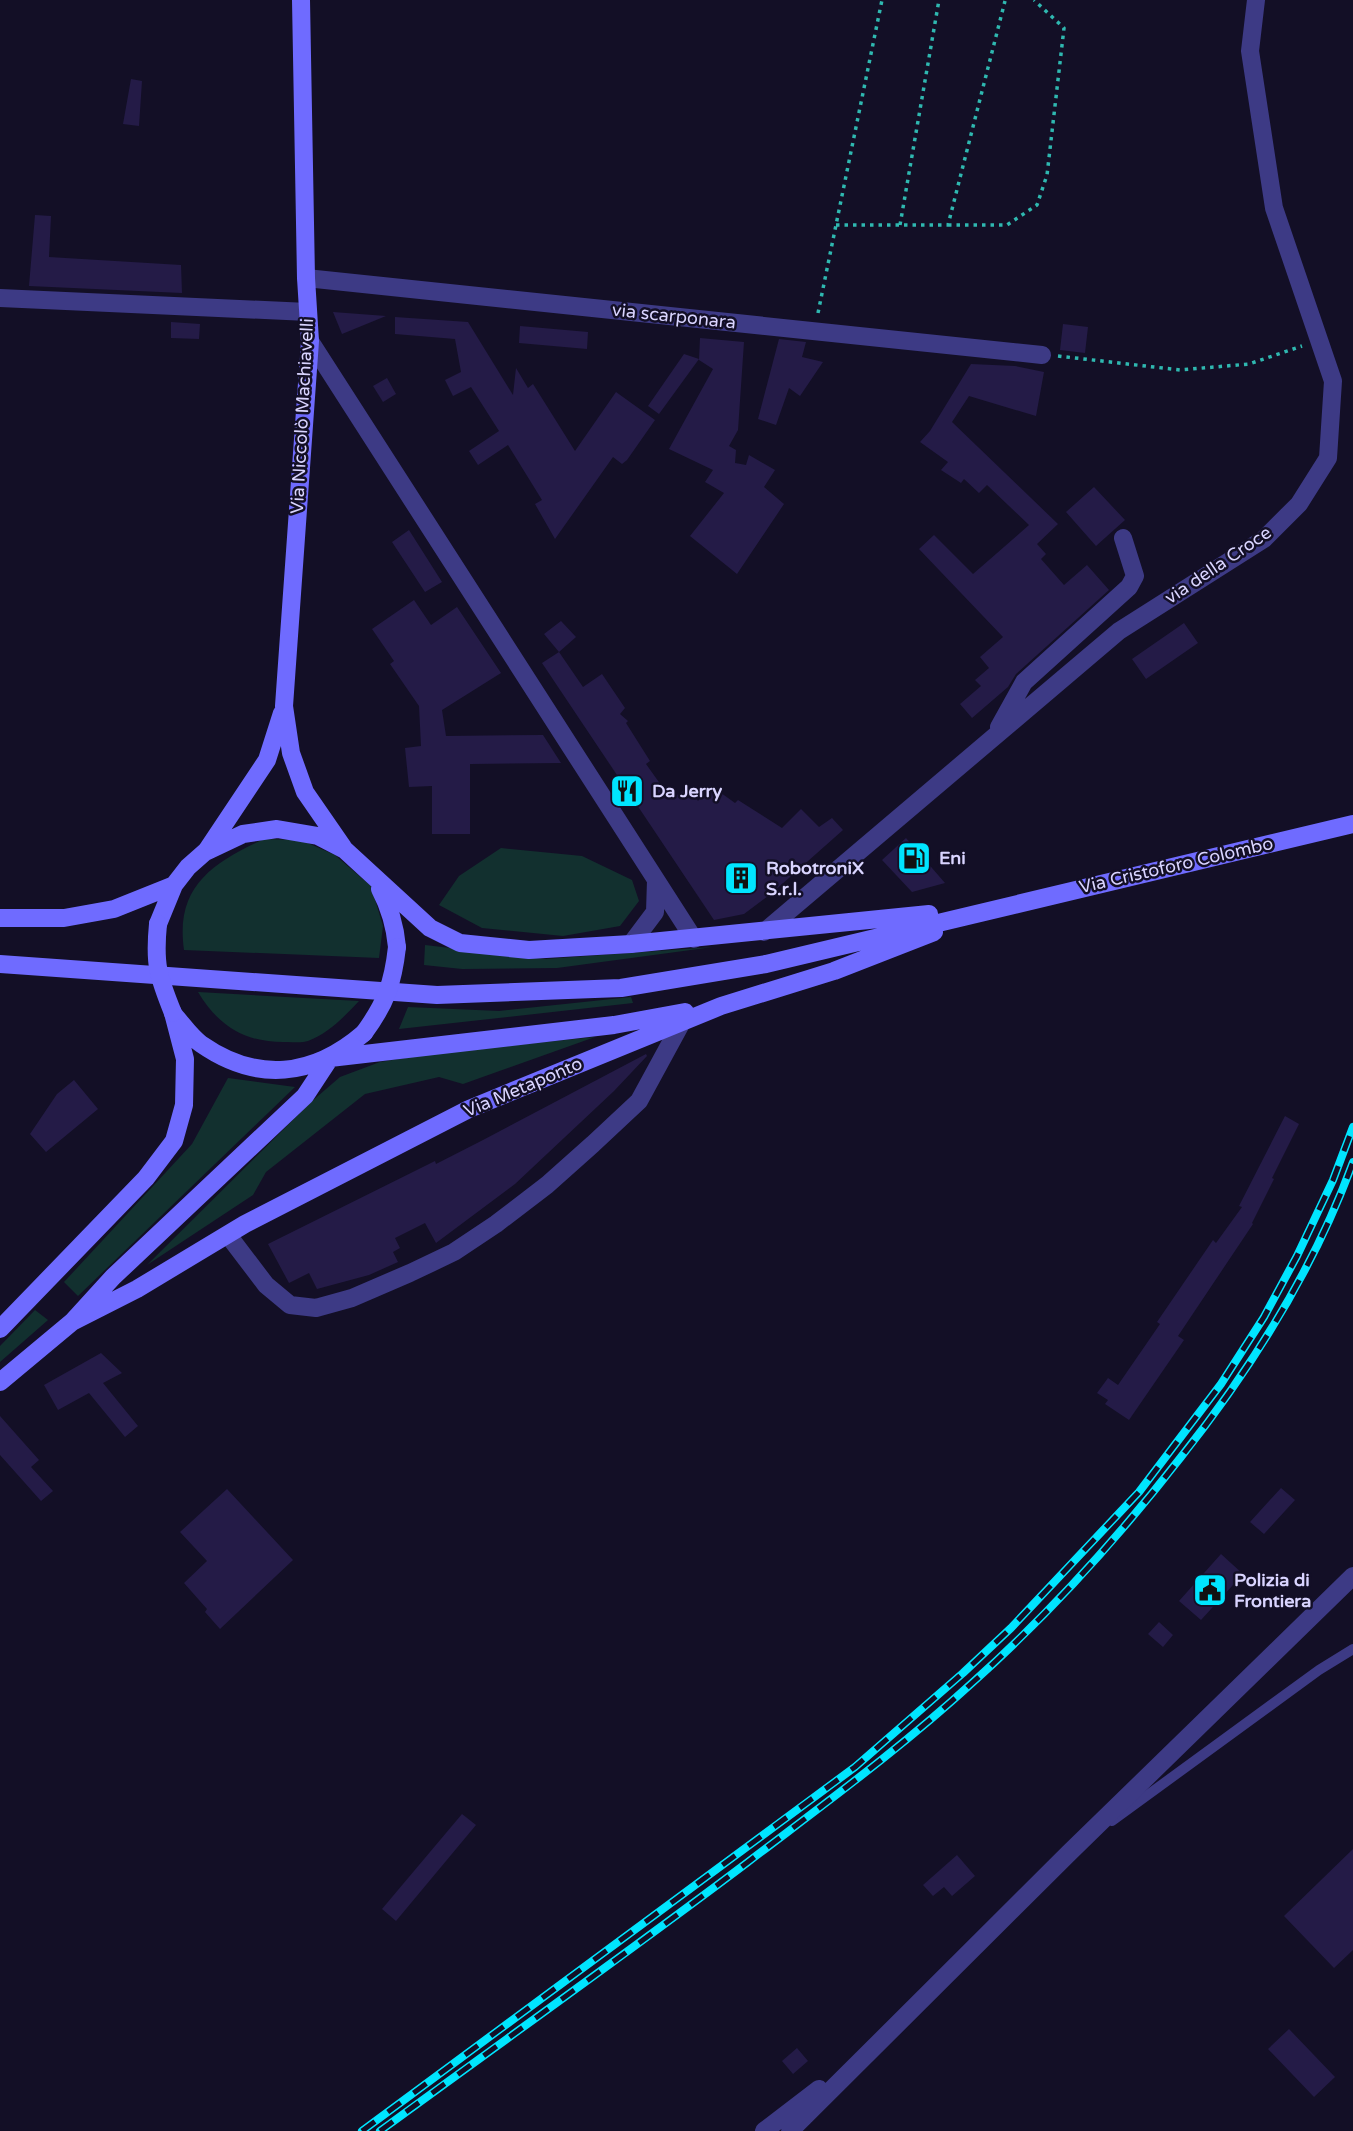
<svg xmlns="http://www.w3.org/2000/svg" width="1353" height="2131" font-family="'Varela Round',sans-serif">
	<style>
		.green { fill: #12302f }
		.building { fill: #241b47 }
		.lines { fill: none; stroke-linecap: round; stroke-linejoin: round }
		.path { stroke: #2fb8b0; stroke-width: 3.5; stroke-dasharray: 3.5 5; stroke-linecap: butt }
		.lane { stroke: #3d3a85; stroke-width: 10 }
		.street { stroke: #3d3a85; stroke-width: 18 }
		.secondary { stroke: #6f6bff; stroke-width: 18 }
		.rail-casing { stroke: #00e5ff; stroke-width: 8 }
		.rail { stroke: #130f26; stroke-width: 5; stroke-dasharray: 16; stroke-linecap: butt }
		.secondary-bridge { stroke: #6f6bff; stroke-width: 18 }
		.labels { text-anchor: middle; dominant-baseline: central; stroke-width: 5; stroke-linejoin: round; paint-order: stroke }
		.street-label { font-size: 18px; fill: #d9d4ff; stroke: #130f26 }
		.poi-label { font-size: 18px; font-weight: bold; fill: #d9d4ff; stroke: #130f26; text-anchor: start }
	</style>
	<rect width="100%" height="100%" fill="#130f26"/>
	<path class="green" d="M264,839L301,840L335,855L371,886L383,926L379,958L184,950C175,887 212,863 264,839Z
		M501,848L582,856L632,880L639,901L620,926L563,936L482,928L439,905L459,876Z
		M425,945L545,959L713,947L557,968L462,969L424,965Z
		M198,992L359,1001C345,1016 329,1033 308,1041C302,1043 294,1042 287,1042C246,1043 219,1027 198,992Z
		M631,997L633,1003L399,1029L408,1007L499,1011Z
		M595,1037L463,1084L439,1077L365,1094L266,1172L253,1195L147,1265L311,1102L340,1077L380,1062L436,1053Z
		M228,1078L295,1087L78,1296L64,1282L192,1144Z
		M35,1310L48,1320L0,1362V1346Z"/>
	<path class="building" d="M131,79L142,81L139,126L123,124Z
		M35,215L51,216L49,257L181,265L182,293L29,286Z
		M333,312L386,316L342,334Z
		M395,317L468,322L513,395L516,368L528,388L533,384L575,451L616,392L655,420L627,460L622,464L613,457L555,539L535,504L542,500L508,445L478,465L469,451L499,431L471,387L453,396L445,380L461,372L455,339L395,334Z
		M171,322L200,324L199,339L171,338Z
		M1063,324L1088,327L1085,353L1060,350Z
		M520,326L588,332L587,349L519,343Z
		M700,338L744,342L738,430L729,446L736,450L735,463L746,465L749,455L775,470L764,487L784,504L737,574L690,536L724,493L705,482L713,470L669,449L713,369L699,360Z
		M779,339L806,342L802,357L823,362L800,396L789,388L776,425L758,419Z
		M684,354L699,359L659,414L648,406Z
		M971,364L1015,366L1044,372L1036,416L969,396L952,422L1058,524L1037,544L1046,554L1041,559L1064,585L1087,565L1109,590L1016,674L1008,687L972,718L960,704L981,686L975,680L989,668L980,657L1003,637L919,549L934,535L973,574L1029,525L987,485L979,493L964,479L961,483L941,470L948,462L920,442L930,431Z
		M387,378L396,394L383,402L373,386Z
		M1094,487L1125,520L1096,546L1066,512Z
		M409,530L442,582L425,592L392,542Z
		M414,600L431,625L457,607L501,673L442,710L446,736L543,735L561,763L470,764V834H432V786L409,787L405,748L421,746L419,706L390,664L394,661L372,629Z
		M561,621L576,637L559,652L544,634Z
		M1184,623L1198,643L1146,679L1132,659Z
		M559,652L583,687L602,674L625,708L620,714L628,721L626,723L650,761L646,764L671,799L689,787L698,801L710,785L735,803L738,800L782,828L801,809L819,827L832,818L843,830L772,893L744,914L714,920L542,663Z
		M906,838L945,883L912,892L882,860Z
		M646,1054L647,1056L614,1091L515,1184L436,1243L425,1223L395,1238L400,1248L393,1252L398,1262L369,1275L317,1289L309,1273L289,1283L268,1244L435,1161L436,1164L483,1140Z
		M74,1080L98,1109L46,1152L30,1134L57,1094Z
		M1285,1116L1299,1124L1272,1178L1274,1179L1252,1223L1253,1224L1178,1336L1184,1340L1129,1420L1105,1404L1108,1400L1097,1393L1108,1378L1118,1385L1160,1324L1157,1322L1213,1240L1216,1243L1242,1207L1239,1206Z
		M101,1353L122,1373L103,1383L138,1426L125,1437L89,1393L58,1410L44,1385Z
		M0,1416L39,1460L31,1467L53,1491L41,1501L0,1455Z
		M1281,1488L1295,1500L1264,1534L1250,1522Z
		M227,1489L293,1560L220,1629L205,1612L207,1609L184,1583L207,1561L180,1532Z
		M1221,1554L1243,1574L1201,1620L1179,1601Z
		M1159,1622L1173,1635L1163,1647L1148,1634Z
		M462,1814L476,1825L396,1921L382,1909Z
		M1353,1849V1950L1334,1968L1284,1916Z
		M957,1855L975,1876L952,1896L944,1887L933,1896L923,1885Z
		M1289,2029L1335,2077L1314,2097L1268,2049Z
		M797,2048L808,2061L793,2074L782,2061Z"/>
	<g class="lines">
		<path class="path" d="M836,225H948L1005,1
			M900,225L939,0
			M948,225H1007L1037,205L1047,175L1064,28L1034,0
			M818,313L882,0
			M1058,356L1180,370L1249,364L1302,346"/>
		<path class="lane" d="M1112,1821L1319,1670L1353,1649"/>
		<path class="street" d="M306,278L1042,355
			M0,298L308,312
			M310,341L694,939
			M999,727L1024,682L1129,587L1135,576L1123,538
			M764,932L1119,631L1264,539L1299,504L1328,458L1333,381L1274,208L1250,51L1256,0
			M631,944L655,912L656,880
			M228,1235L266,1285L290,1305L316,1308L352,1298L410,1273L454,1252L496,1224L547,1185L593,1144L639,1101L682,1022
			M764,2131L819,2089
			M790,2131L1069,1853L1353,1576"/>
		<path class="secondary" d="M301,0L306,278L310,341L284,706L291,753L305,792L343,847
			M207,850L267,760L282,713
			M380,889C390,908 395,925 397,947
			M0,918H64L114,909L174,885
			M158,924L174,885L188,867L205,852L243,834L277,829L318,836L345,850L430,928L460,943L529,950L631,944L929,914
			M0,964L437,995L621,988L766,964L1353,824
			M175,1016C183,1025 191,1037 201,1044C257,1083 313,1077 364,1033
			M72,1322L137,1289L245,1224L469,1109L721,1006L834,971L934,932
			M0,1329L146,1178L174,1141L184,1105L185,1059L173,1013
			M0,1382L72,1322L113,1277L305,1096L330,1058L614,1025L685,1012"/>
		<g class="rail-casing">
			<path id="rail" d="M362,2131L855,1767L963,1673L1011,1628L1139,1492L1221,1384L1264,1317L1297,1256L1333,1180L1353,1127
				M380,2131C503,2041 626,1954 748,1862C824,1804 901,1748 972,1683C1048,1615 1118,1538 1181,1457C1251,1369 1314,1269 1353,1162"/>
		</g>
		<use href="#rail" class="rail"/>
		<path class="secondary-bridge" d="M158,924C154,964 158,976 173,1013
			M364,1033C386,1003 393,983 397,947"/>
	</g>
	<defs>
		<g id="restaurant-square" transform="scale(1.75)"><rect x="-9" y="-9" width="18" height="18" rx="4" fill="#00e5ff" stroke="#130f26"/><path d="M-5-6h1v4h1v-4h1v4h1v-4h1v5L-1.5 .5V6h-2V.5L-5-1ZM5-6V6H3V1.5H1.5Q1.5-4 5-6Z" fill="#111"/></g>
		<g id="fuel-square" transform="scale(1.75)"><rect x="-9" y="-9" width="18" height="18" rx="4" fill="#00e5ff" stroke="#130f26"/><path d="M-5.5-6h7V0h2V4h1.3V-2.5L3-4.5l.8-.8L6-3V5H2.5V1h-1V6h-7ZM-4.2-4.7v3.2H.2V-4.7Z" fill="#111"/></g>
		<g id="building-square" transform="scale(1.75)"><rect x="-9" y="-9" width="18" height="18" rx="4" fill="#00e5ff" stroke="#130f26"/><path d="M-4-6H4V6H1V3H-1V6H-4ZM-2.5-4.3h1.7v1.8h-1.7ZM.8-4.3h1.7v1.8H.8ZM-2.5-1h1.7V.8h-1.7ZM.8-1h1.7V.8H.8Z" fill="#111"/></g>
		<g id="civic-square" transform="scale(1.75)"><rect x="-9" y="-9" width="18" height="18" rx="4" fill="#00e5ff" stroke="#130f26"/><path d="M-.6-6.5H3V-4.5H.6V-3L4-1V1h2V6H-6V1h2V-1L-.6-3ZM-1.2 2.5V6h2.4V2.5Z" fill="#111"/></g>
	</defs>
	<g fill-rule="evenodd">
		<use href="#restaurant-square" x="627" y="791"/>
		<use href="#fuel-square" x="914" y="858"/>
		<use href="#building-square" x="741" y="878"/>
		<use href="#civic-square" x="1210" y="1590"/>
	</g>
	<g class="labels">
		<g class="street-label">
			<text transform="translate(674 316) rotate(6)">via scarponara</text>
			<text transform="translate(302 416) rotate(-87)">Via Niccolò Machiavelli</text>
			<text transform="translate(1218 565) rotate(-34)">via della Croce</text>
			<text transform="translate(1176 865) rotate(-13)">Via Cristoforo Colombo</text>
			<text transform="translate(523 1087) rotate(-23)">Via Metaponto</text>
		</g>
		<g class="poi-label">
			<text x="652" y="791">Da Jerry</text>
			<text x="939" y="858">Eni</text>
			<text x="766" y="868">RobotroniX<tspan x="766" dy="21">S.r.l.</tspan></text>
			<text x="1234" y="1580">Polizia di<tspan x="1234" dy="21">Frontiera</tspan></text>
		</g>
	</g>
</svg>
